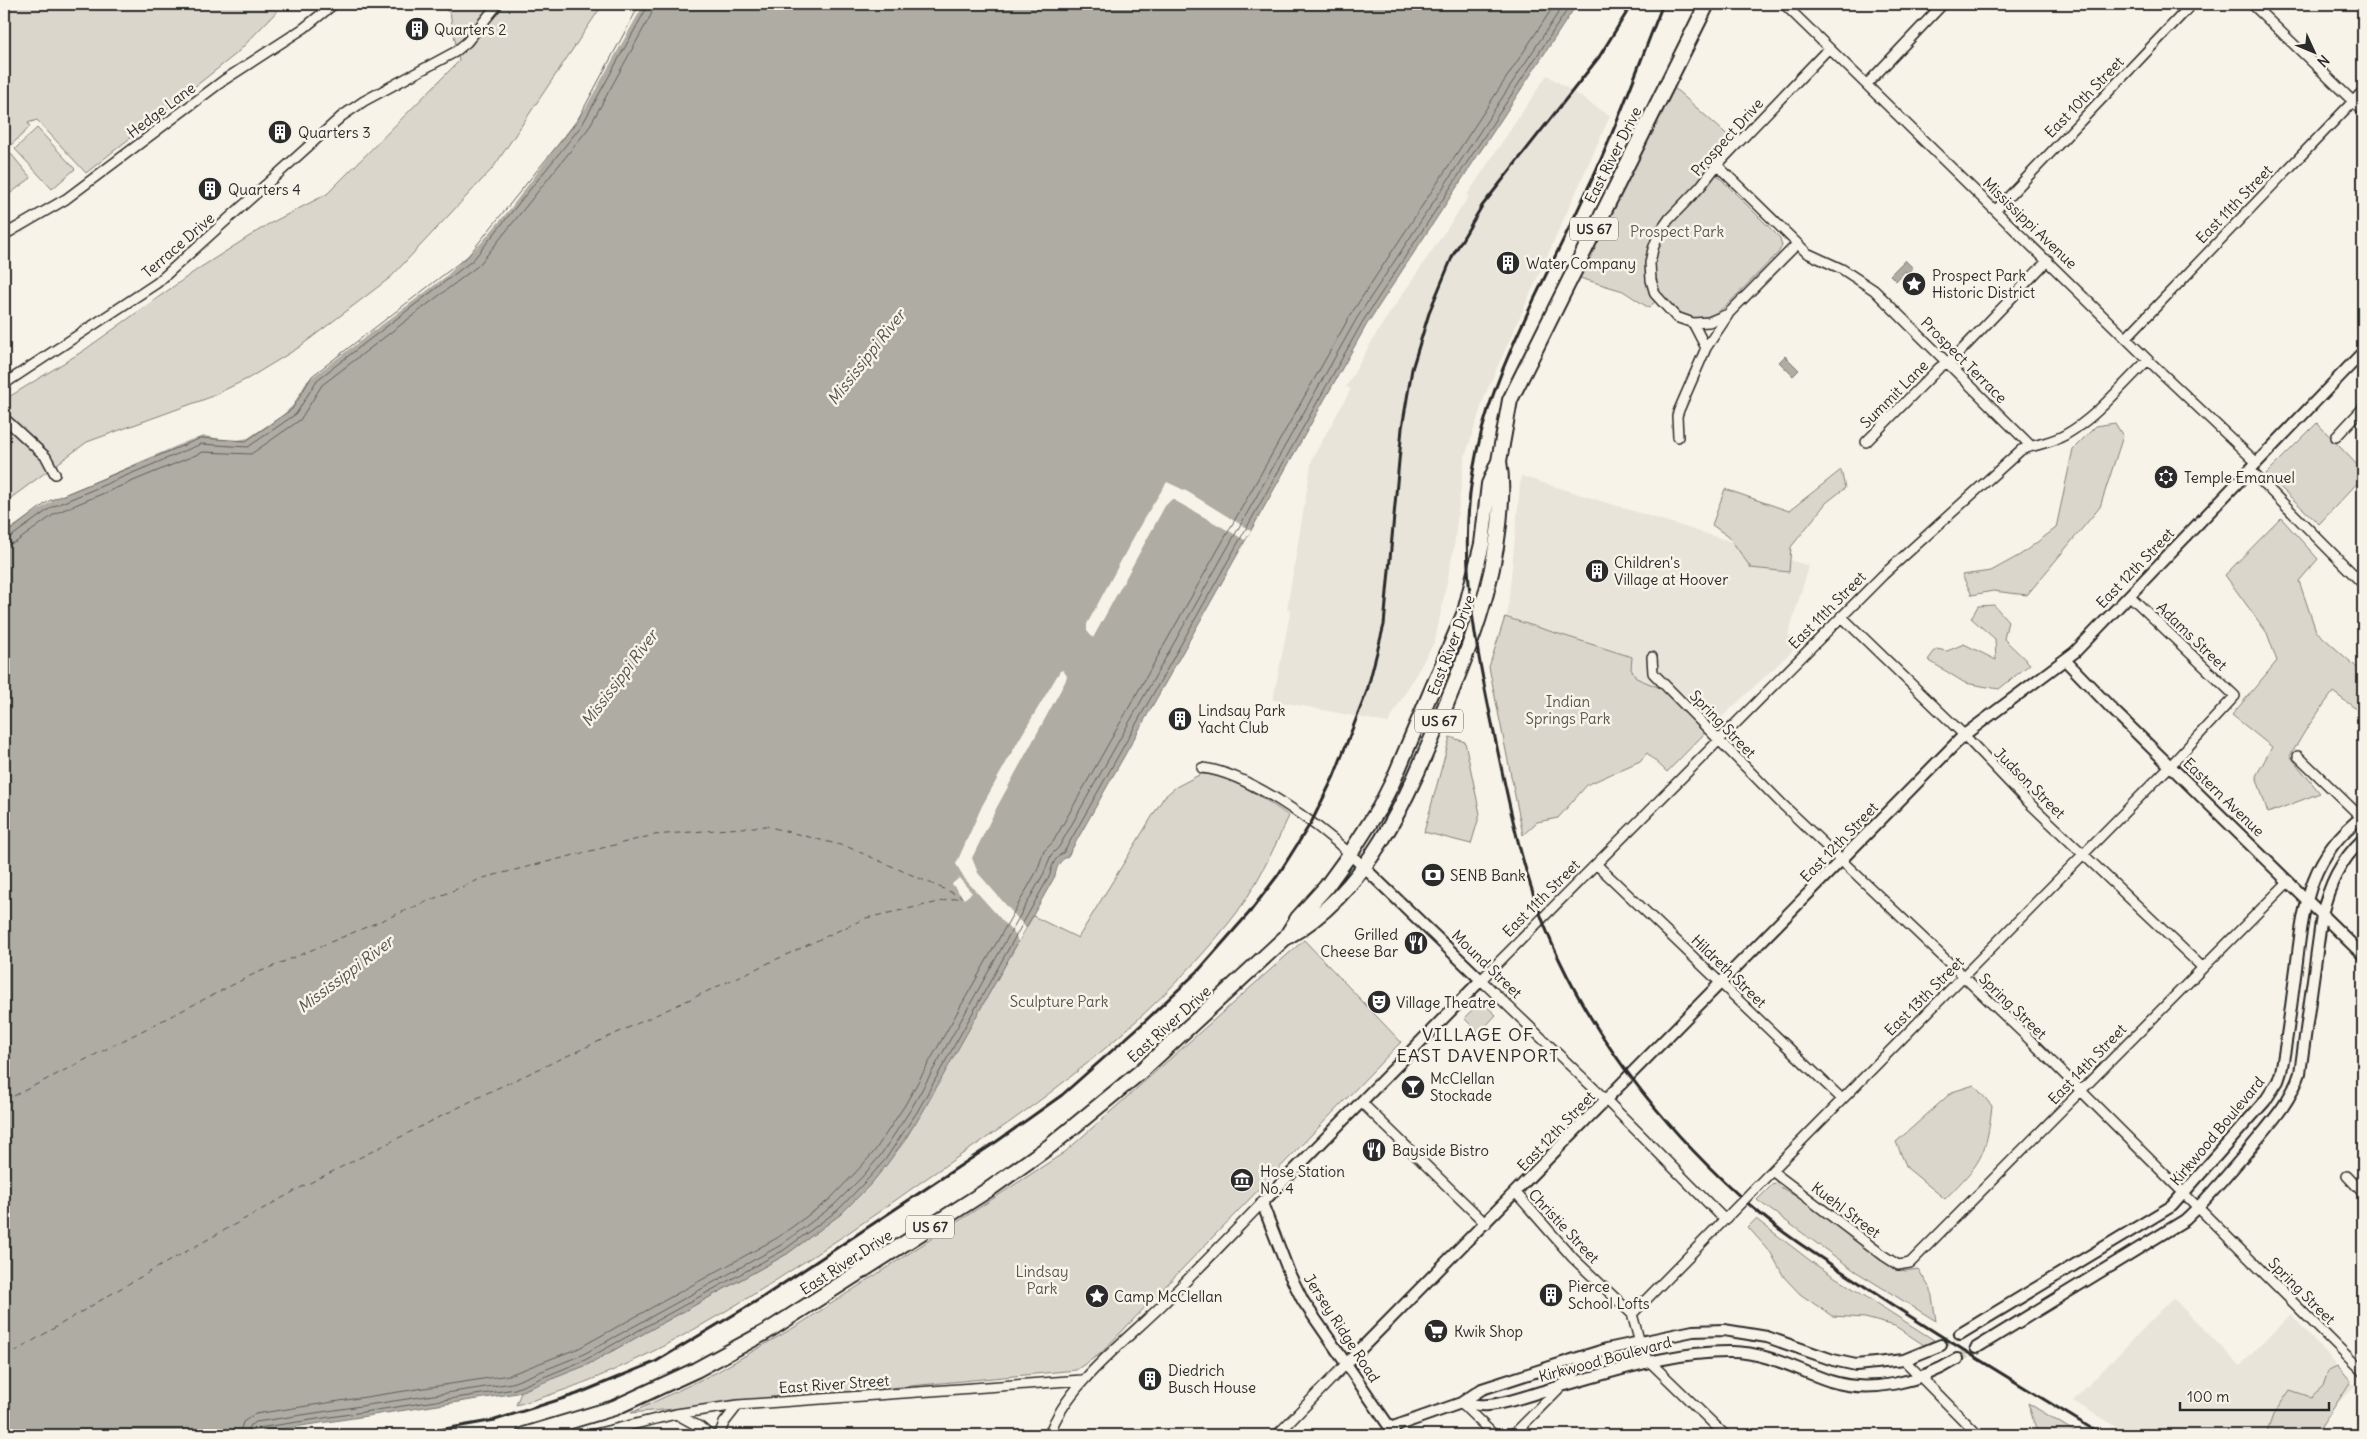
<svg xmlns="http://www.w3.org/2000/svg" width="2367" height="1439" font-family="Delius,sans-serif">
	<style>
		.built { fill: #e8e4da }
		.green { fill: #dad6cc; stroke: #82807c }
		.water { fill: #afaca4; stroke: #7a7874 }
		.pier { fill: #f7f3e8 }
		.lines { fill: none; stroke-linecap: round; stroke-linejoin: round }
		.shore { stroke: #605f5b; stroke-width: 1 }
		.ferry { stroke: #53524f; stroke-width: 1; stroke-dasharray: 6 5; stroke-linecap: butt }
		.tertiary-tunnel { stroke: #cecbc2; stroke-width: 10; stroke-dasharray: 10 5; stroke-linecap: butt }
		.minor-casing { stroke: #2b2b2b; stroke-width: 12 }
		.tertiary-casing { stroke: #2b2b2b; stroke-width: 14 }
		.primary-casing { stroke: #2b2b2b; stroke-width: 18 }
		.minor { stroke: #f7f3e8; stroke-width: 9 }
		.tertiary { stroke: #f7f3e8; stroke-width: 10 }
		.primary { stroke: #f7f3e8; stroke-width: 14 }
		.rail { stroke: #2b2b2b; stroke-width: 3 }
		.minor-bridge-casing { stroke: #2b2b2b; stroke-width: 12; stroke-linecap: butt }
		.minor-bridge { stroke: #f7f3e8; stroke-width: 9 }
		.labels { text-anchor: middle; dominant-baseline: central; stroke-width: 5; stroke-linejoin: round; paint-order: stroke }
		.shield { fill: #f7f3e8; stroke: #686764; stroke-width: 1 }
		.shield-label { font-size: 14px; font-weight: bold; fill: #2b2b2b }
		.poi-label { font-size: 15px; fill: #2b2b2b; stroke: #f7f3e8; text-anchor: start }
		.street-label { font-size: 15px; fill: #2b2b2b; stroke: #f7f3e8 }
		.park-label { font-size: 15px; fill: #575653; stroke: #f7f3e8 }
		.water-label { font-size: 16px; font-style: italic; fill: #53524f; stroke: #f7f3e8 }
		.quarter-label { font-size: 18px; letter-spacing: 1px; fill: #2b2b2b; stroke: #f7f3e8 }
	</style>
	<rect width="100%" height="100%" fill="#f7f3e8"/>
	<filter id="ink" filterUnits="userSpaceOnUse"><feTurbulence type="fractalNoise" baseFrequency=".02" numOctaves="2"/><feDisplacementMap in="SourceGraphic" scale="10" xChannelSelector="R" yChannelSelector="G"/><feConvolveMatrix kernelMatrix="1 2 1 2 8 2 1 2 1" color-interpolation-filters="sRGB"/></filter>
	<g filter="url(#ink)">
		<path class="built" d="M1547,75L1610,116L1485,395L1464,460L1454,547L1435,641L1388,723L1273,700L1291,609H1287L1312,459L1351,389L1346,387L1379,329L1469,196L1467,195Z
			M1521,476L1809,566L1788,635L1803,641L1706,732L1647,683L1636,678L1631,669L1632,657L1507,617Z
			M2173,1298L2240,1366L2291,1314L2355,1386L2305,1435H2129L2073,1401Z"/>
		<path class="green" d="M4,4H284L236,54L86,173L37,120L28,123L30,127L7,149L31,178L4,198Z
			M438,4H603L493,168L391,277L298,348L249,378L208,398L87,442L4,503V400L83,351L198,269L267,225L327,194L459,61L450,13Z
			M1673,87L1732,139L1707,165L1780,238L1782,246L1778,253L1727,305C1702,326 1678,321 1661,295L1649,308L1623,291L1580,278Z
			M37,128L75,169L52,189L15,149Z
			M2115,423L2123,436L2100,507L2027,595L1993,591L1972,595L1962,575L1991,571L2020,555L2056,528L2073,449L2096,426Z
			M2317,423L2363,471V477L2319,524L2266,474Z
			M1841,470L1845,488L1826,503L1791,547L1789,572L1751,568L1729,537L1712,525L1725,489L1789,511Z
			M2281,518L2318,559L2299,581L2316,631L2363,673V714L2333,692L2307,728L2290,756L2320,793L2268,813L2256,776L2272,747L2232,715L2277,661L2267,633L2225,575Z
			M1994,605L2008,621L2004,639L2030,664L1999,689L1965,683L1928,660L1936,649L1947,651L1964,644L1996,660L1995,639L1971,618L1978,606Z
			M1505,617L1632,657L1631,669L1636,678L1660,688L1706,732L1667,772L1647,753L1640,761L1587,785L1558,818L1537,822L1523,835L1489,667Z
			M1450,737L1465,742L1480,814L1471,844L1424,832Z
			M1201,774C1230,774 1266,800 1289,816C1272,852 1254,893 1228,924C1173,992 1105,1052 1035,1104C999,1131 961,1154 924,1180C873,1217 820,1252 767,1286C688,1335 607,1381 516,1405L522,1390L587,1365L787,1254L841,1214L870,1185L904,1142L1033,916L1078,938L1164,797L1176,787Z
			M1304,940L1401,1042L1100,1354L1076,1370L631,1413L717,1372L800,1324L1065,1152Z
			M1481,1001L1496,1015L1479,1033L1464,1018Z
			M1974,1085L1992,1106C1986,1158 1981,1162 1945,1199L1907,1168L1896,1142L1952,1092Z
			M1774,1183L1805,1202L1884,1261L1905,1271L1918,1269L1931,1290L1936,1321L1855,1271L1757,1200Z
			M1756,1219L1816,1265L1934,1340L1924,1345L1895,1326L1865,1318L1832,1316L1800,1294L1784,1277L1771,1253L1748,1227Z
			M2338,1366L2351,1381L2316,1435H2266L2273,1415L2290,1390L2311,1397L2323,1386L2328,1371Z
			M2028,1403L2080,1435H2038Z"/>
		<path class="water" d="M636,4H1577L1367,324L1068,856C1059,861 1057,866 1055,876L921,1115L888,1163L870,1185L841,1214L787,1254L587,1365L517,1393L242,1435H4V528L46,497L200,433L244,436L289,405L308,373L465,253L573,118Z
			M1905,260L1913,268L1908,274L1905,271L1896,281L1890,275Z
			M1785,356L1799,370L1793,376L1779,362Z"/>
		<path class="pier" d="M633,4H644L586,107L510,209L481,243L444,278L307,381L293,405L283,415L248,438L232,441L205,436L190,440L55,499L4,533V525L45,495L199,430L243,434L287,403L306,371L463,251L571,117Z
			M1167,482L1188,492L1251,531L1245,540L1172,499L1165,506L1093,638L1087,631V624L1143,520Z
			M1063,670L1067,676L1065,682L997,807L972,858L978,873L1026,928L1018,942L1016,936L965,879L956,864L982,806L1020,738L1060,671Z
			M959,878L972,893L964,899L952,884Z"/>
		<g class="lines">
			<path class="shore" d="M4,532L9,531L49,501L201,438L246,441L292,409L312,376L468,256L577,121L640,4
				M4,538L12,536L52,507L201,444L248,447L296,414L317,380L473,260L582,125L645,11L646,4
				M4,546L16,542L56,513L203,452L251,454L300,420L322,385L479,265L588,129L651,15L654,4
				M239,1435L243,1422L255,1414L509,1375L579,1348L777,1238L829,1200L856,1172L874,1152L905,1105L1037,871L1044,851L1053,842L1351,314L1555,4
				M246,1435L249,1426L256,1422L512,1383L582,1355L781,1245L834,1205L862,1177L880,1156L911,1109L1044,873L1051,855L1059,847L1357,318L1564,4
				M253,1435L254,1431L258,1428L515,1389L585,1360L784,1250L838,1210L866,1181L885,1160L917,1112L1050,875C1052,864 1055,858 1064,852L1363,321L1571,4"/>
			<path class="ferry" d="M4,1101L252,975L483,878L654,835L766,826L848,847L962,897
				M4,1358L128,1284L300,1188L489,1092L866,918L962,897"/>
			<path class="tertiary-tunnel" d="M1941,1345L1960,1334
				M1957,1359L1976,1348"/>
			<g class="minor-casing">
				<path id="minor" d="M1784,4L2148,360L2257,463
					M2252,4L2363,111
					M1867,84L1943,4
					M1717,165L1807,253L1842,269L1874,290L2031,446
					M1996,210L2192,4
					M4,235L66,199L224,80L304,28L334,4
					M1797,244L1728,314L1709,322L1693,323L1676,317L1655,294L1651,280L1650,263L1653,249L1659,233L1669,219L1700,187L1717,165L1829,48
					M1693,323L1706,348
					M2127,337L2363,91
					M4,384L157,283L342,116L364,101L455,52L467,42L498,4
					M4,418L46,457L55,474
					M1678,437L1677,416L1679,410L1706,348L1728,315
					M2336,437L2363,408
					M1866,442L1939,368L1956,356L2048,260
					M2250,470L2363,584
					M1841,616L1964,735L2025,799L2202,967
					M1652,657L1653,673L1781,803L2024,1034L2363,1372
					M2298,756L2363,819
					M1202,768C1246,772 1318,824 1350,854
					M1596,864L1842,1099
					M1361,1102L1486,1224
					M1772,1171L1884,1256L1898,1265L1910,1263L2289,881
					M2347,1176L2363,1193
					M1766,1177L2170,766L2235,696L2130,596
					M1516,1193L1573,1258L1632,1314L1640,1343L1649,1361L1725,1435
					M1725,1220L1607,1101L1481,980L1883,575L2021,450C2036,444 2051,443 2065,435C2097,417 2122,385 2148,360
					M1632,1314L1728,1216
					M1904,1360L1978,1435
					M1461,1403L1494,1435
					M676,1414L700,1427L710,1435
					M591,1435L676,1414L738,1405L1082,1380
					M719,1435L724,1423L738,1405
					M1049,1435C1066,1386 1123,1343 1160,1307C1195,1273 1228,1238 1262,1203
					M1277,1435L1346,1364
					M1513,1435L1593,1354"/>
			</g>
			<g class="tertiary-casing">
				<path id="tertiary" d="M2065,660L2113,710L2363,955
					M1350,854L1481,980L1262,1203L1290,1275L1303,1301L1395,1435
					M1960,1334L2172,1206L2265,1101L2278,1081L2281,1072C2288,1035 2292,998 2297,961C2304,901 2312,854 2363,816
					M1976,1348L2185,1220C2208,1199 2227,1175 2247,1152C2267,1127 2290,1104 2300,1073L2322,915C2329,885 2340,861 2363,839
					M1346,1364L1964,735L2075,652L2363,352
					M1461,1403C1470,1404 1479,1406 1488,1405C1507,1404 1534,1393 1554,1388C1613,1372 1670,1351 1732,1352C1766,1352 1798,1370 1830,1381C1871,1394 1921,1382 1957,1359
					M1390,1428L1461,1403L1482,1389L1578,1358L1607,1349L1693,1331L1724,1330L1767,1337L1833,1360L1856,1365L1904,1360L1941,1345"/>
			</g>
			<g class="primary-casing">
				<path id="primary" d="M1287,937C1371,890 1410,791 1445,707C1470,647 1492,590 1499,525C1501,503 1503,484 1499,461
					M524,1435L614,1408L696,1370L766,1332L991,1188L1050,1146L1139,1073L1286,937L1298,918L1326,887L1350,854L1380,807L1393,781L1465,612L1482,544L1489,484L1499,461L1510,400L1707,4"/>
			</g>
			<use href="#minor" class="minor"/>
			<use href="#tertiary" class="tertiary"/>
			<use href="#primary" class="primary"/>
			<path class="rail" d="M1663,4C1638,66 1616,130 1587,190C1552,267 1504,349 1482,430C1453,536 1472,628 1494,733C1510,810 1525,887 1559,959C1603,1052 1673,1138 1751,1206C1784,1235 1821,1258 1858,1282C1937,1336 2020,1384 2102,1435
				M411,1435L495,1420L577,1394L655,1362L760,1299L996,1142L1062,1095L1141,1025L1198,971L1249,913L1278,875L1312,821L1334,776L1367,691L1384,625L1402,428L1412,369L1430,310L1453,255L1482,206L1599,57L1632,4"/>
			<g class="minor-bridge-casing">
				<path id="minor-bridge" d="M1730,1214L1766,1177"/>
			</g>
			<use href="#minor-bridge" class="minor-bridge"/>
		</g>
	</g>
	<defs>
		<g id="building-disc" transform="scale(1.25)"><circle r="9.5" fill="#2b2b2b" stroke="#f7f3e8"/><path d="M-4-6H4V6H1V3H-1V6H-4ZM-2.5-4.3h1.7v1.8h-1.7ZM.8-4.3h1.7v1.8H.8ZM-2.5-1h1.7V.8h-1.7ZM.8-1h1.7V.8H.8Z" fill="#fff"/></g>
		<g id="sight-disc" transform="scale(1.25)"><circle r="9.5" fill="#2b2b2b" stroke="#f7f3e8"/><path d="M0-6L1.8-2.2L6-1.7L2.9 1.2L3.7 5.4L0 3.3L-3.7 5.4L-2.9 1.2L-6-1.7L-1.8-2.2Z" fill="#fff"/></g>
		<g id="synagogue-disc" transform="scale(1.25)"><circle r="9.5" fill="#2b2b2b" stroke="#f7f3e8"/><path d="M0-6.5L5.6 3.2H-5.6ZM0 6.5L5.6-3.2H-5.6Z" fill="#fff"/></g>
		<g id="bank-disc" transform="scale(1.25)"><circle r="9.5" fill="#2b2b2b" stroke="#f7f3e8"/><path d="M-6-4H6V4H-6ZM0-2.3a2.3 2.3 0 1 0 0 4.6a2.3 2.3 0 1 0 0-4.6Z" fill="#fff"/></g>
		<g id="restaurant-disc" transform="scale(1.25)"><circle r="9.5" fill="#2b2b2b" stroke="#f7f3e8"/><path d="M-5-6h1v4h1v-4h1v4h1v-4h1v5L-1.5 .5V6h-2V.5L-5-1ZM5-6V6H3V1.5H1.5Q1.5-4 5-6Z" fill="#fff"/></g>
		<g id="theatre-disc" transform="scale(1.25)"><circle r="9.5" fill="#2b2b2b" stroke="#f7f3e8"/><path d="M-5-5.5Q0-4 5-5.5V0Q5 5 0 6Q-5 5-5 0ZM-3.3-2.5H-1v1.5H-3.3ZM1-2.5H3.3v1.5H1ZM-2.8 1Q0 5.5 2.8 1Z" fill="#fff"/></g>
		<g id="bar-disc" transform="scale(1.25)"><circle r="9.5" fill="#2b2b2b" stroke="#f7f3e8"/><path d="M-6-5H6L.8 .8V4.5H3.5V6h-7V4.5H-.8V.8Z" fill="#fff"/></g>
		<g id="museum-disc" transform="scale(1.25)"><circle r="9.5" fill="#2b2b2b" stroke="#f7f3e8"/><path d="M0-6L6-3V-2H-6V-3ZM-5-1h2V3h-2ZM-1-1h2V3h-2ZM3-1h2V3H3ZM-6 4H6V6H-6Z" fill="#fff"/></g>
		<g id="supermarket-disc" transform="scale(1.25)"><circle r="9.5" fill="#2b2b2b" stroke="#f7f3e8"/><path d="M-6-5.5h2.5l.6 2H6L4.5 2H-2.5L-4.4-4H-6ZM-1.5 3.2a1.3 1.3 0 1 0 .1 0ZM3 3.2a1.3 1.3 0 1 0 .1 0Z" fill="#fff"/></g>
	</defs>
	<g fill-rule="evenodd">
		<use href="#building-disc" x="417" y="29"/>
		<use href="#building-disc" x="280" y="132"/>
		<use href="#building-disc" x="210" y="189"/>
		<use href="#building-disc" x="1508" y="263"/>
		<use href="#sight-disc" x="1914" y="284"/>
		<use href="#synagogue-disc" x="2166" y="477"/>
		<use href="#building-disc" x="1597" y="571"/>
		<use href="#building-disc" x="1180" y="719"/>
		<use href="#bank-disc" x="1433" y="875"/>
		<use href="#restaurant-disc" x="1416" y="943"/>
		<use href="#theatre-disc" x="1379" y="1002"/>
		<use href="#bar-disc" x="1413" y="1087"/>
		<use href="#restaurant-disc" x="1374" y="1150"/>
		<use href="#museum-disc" x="1242" y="1180"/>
		<use href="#building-disc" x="1551" y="1295"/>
		<use href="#sight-disc" x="1097" y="1296"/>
		<use href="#supermarket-disc" x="1436" y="1331"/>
		<use href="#building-disc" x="1150" y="1379"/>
	</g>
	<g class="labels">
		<g class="shield">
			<rect x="1570" y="217.5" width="48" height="23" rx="4"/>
			<rect x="1415" y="709.5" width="48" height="23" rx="4"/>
			<rect x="906" y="1215.5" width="48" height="23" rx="4"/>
		</g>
		<g class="shield-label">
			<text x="1594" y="229">US 67</text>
			<text x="1439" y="721">US 67</text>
			<text x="930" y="1227">US 67</text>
		</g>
		<g class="poi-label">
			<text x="434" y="29">Quarters 2</text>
			<text x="298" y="132">Quarters 3</text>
			<text x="228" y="189">Quarters 4</text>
			<text x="1526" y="263">Water Company</text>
			<text x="1932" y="275">Prospect Park<tspan x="1932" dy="17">Historic District</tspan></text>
			<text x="2184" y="477">Temple Emanuel</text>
			<text x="1614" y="562">Children's<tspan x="1614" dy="17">Village at Hoover</tspan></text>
			<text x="1198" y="710">Lindsay Park<tspan x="1198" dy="17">Yacht Club</tspan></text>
			<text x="1450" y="875">SENB Bank</text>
			<text x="1398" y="934" text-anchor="end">Grilled<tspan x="1398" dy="17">Cheese Bar</tspan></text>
			<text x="1396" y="1002">Village Theatre</text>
			<text x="1430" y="1078">McClellan<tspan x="1430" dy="17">Stockade</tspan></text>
			<text x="1392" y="1150">Bayside Bistro</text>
			<text x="1260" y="1171">Hose Station<tspan x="1260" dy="17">No. 4</tspan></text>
			<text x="1568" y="1286">Pierce<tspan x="1568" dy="17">School Lofts</tspan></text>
			<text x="1114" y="1296">Camp McClellan</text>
			<text x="1454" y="1331">Kwik Shop</text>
			<text x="1168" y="1370">Diedrich<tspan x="1168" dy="17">Busch House</tspan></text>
		</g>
		<g class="street-label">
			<text transform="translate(2084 97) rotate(-46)">East 10th Street</text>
			<text transform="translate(161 110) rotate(-37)">Hedge Lane</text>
			<text transform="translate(1727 137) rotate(-48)">Prospect Drive</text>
			<text transform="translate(1613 155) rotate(-63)">East River Drive</text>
			<text transform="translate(2234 204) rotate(-46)">East 11th Street</text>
			<text transform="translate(2030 223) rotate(44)">Mississippi Avenue</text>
			<text transform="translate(178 245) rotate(-41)">Terrace Drive</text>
			<text transform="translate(1964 360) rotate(45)">Prospect Terrace</text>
			<text transform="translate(1894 394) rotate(-45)">Summit Lane</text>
			<text transform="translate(2135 568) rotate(-46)">East 12th Street</text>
			<text transform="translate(1827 610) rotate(-45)">East 11th Street</text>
			<text transform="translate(2192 636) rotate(44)">Adams Street</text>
			<text transform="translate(1451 645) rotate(-69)">East River Drive</text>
			<text transform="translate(1723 724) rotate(46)">Spring Street</text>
			<text transform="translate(2030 783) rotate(45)">Judson Street</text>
			<text transform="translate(2224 797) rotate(44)">Eastern Avenue</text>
			<text transform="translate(1839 842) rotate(-46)">East 12th Street</text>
			<text transform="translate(1541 898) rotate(-45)">East 11th Street</text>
			<text transform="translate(1487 964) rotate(44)">Mound Street</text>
			<text transform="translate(1729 971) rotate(44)">Hildreth Street</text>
			<text transform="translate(1924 996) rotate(-45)">East 13th Street</text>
			<text transform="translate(2013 1006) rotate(44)">Spring Street</text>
			<text transform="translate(1169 1024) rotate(-42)">East River Drive</text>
			<text transform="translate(2087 1064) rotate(-46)">East 14th Street</text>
			<text transform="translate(1556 1131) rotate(-46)">East 12th Street</text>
			<text transform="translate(2217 1131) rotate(-50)">Kirkwood Boulevard</text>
			<text transform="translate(1846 1210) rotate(37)">Kuehl Street</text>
			<text transform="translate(1564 1226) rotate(47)">Christie Street</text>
			<text transform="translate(846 1262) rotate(-33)">East River Drive</text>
			<text transform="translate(2302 1291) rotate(45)">Spring Street</text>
			<text transform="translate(1342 1328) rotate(57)">Jersey Ridge Road</text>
			<text transform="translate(1605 1359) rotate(-15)">Kirkwood Boulevard</text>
			<text transform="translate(834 1384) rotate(-4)">East River Street</text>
		</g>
		<g class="park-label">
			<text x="1677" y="231">Prospect Park</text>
			<text x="1568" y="701">Indian<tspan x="1568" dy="17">Springs Park</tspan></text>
			<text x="1059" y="1001">Sculpture Park</text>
			<text x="1042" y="1271">Lindsay<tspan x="1042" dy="17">Park</tspan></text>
		</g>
		<g class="water-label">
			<text transform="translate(866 357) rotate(-52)">Mississippi River</text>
			<text transform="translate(619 678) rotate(-53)">Mississippi River</text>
			<text transform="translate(345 974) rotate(-37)">Mississippi River</text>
		</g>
		<g class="quarter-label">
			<text x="1478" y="1034">VILLAGE OF<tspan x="1478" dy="21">EAST DAVENPORT</tspan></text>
		</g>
	</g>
	<rect width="2367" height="1439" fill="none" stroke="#f7f3e8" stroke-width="20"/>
	<rect x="10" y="10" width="2347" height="1419" fill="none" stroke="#2b2b2b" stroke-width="2" filter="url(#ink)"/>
	<g transform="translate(2314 52) rotate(134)" stroke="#f7f3e8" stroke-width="4" paint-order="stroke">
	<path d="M0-4L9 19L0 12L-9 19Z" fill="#2b2b2b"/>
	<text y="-8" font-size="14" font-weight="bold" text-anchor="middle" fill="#2b2b2b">N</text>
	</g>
	<path d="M2180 1402v8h149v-8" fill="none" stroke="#2b2b2b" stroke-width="2.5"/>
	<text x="2187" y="1402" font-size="15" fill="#2b2b2b" stroke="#f7f3e8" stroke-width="4" paint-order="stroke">100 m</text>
</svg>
